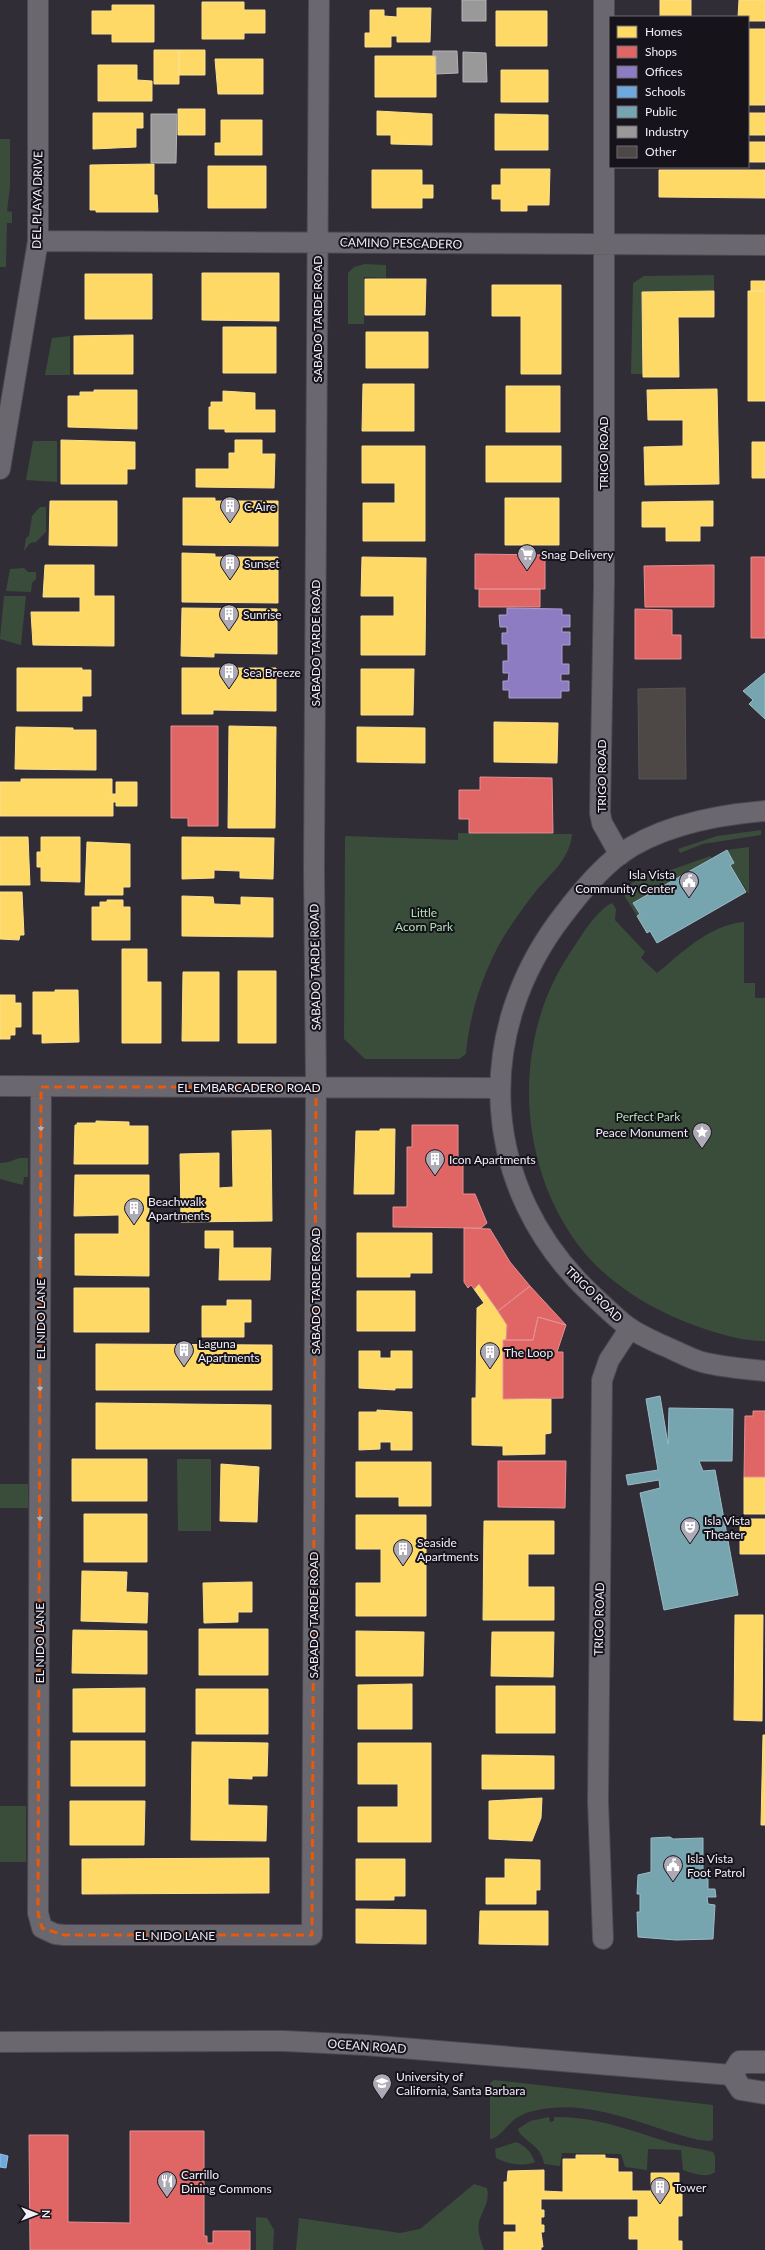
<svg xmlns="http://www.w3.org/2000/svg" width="765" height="2250" font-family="Lato,sans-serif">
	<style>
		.green { fill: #3a4d3b }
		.homes { fill: #ffd966; stroke: #fbdf92 }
		.shops { fill: #e06666; stroke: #e58f92 }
		.offices { fill: #8e7cc3; stroke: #ac9ed4 }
		.schools { fill: #6fa8dc; stroke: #96bde5 }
		.public { fill: #76a5af; stroke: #9bbbc6 }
		.industry { fill: #999; stroke: #b4b2b6 }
		.building { fill: #4d4746; stroke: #575355 }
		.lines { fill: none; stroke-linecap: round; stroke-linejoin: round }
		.minor-casing { stroke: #4c4952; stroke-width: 22 }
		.tertiary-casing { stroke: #4c4952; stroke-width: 24 }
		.minor { stroke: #6a676e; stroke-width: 20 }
		.tertiary { stroke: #6a676e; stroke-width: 22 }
		.oneway { fill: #b5b1bb }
		.marked { fill: none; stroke: #e8590c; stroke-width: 3; stroke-dasharray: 8 5; stroke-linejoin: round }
		.labels { text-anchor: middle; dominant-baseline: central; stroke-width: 4; stroke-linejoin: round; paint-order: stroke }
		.street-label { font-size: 12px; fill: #f2eefa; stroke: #16131b }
		.poi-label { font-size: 12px; fill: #f2eefa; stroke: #16131b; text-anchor: start }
		.park-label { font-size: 12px; fill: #afe0b1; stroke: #16131b }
	</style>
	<rect width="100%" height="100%" fill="#302d36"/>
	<path class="green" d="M0,139H10V187L7,211L12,212V223H7L6,267H0Z
		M365,264L386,265V278L364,277V324H348V273L354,267Z
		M714,275V291L643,292V374H631L633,283L644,276Z
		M70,336V375H45L52,338Z
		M33,441H57V482L26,480Z
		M40,507H46V532L36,542L30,543L24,551L26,538L29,536L32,516Z
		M24,568L28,572H36V579L32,583L31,592L6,591L10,569Z
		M4,596H26L21,645L0,639Z
		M761,830V835L703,844L680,853L678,849L717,836Z
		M458,833L572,834C570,859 551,873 536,891C528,901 521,911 514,921C487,959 470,1008 466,1054L459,1059H365L344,1039L345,836L458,840Z
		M749,847V894L730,865L734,863L727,850Z
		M710,856L712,858L634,903L640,914L637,916L625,897L624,888L643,876L654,872L671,870Z
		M612,903L616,909L615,920L645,952L641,958L657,973C683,952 709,925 744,922V983H755V998H765V1341C737,1341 709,1331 683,1321C644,1305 605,1280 579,1246C517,1164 512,1042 568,956C578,941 596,910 612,903Z
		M19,1158H28V1177H24L23,1185L0,1179V1163L9,1162Z
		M177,1459H211V1531H178Z
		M0,1484H28V1508H0Z
		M0,1806H26V1862H0Z
		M494,2080L713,2105V2139L710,2141L699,2140C648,2128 592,2098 538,2110C530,2111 522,2114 515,2119C508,2124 499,2139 490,2139V2083Z
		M549,2117L550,2122L554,2121V2117C596,2116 632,2131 671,2143C685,2147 699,2148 713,2152L715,2156V2172C707,2179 692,2173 683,2170L681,2150L648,2149L647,2170L625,2167L621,2154L562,2153L560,2166L544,2164C542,2144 519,2139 518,2129L530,2121Z
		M516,2142C526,2146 531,2152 535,2162C522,2167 508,2164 496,2158L495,2149Z
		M474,2184L487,2188C490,2203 483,2208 479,2222C477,2231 481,2241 484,2250H296L299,2218L400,2233L420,2229Z
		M256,2217L267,2218L274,2230L273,2250H256Z"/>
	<path class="homes" d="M660,0H691V17H660Z
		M739,0H765V21H748V17H738Z
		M202,2H244V10H265V33H244V39H202Z
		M112,5H154V42H112V34H92V11H112Z
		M397,8H431L430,42H397V36H391V47H365V33H370V10H384V16L397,17Z
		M496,11H547V46H496Z
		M748,29H765V105H748Z
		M154,50H179V84H154Z
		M179,50H205V75H179Z
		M375,56H436V97H375Z
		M215,59H263V94H218Z
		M98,65H137V80L152,81V101H98Z
		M501,70H548V102H501Z
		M178,109H205V135H178Z
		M377,111L432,114V145L391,144V135H377Z
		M93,113H143V128H136V147L93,149Z
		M748,113H765V135H748Z
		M495,114L548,115V150H495Z
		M221,120H262V155H215V143H221Z
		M748,142H765V162H748Z
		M154,164V195H157L158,212H96V210H90V165Z
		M208,166H266V208H208Z
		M501,169H550L549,205H527V211H501V199H492V185H501Z
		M372,170H422V185H433V198H422V208H372Z
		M659,170H765V198L659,197Z
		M202,273H279V321L202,320Z
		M85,274H152V319H85Z
		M365,279H426L425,315H365Z
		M751,281H765V291H751Z
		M492,285H561V374H521V316H492Z
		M714,291V317H678L679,377H643L642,292Z
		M748,291H765V401H748Z
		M223,327H276V373H223Z
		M366,332H428V368H366Z
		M133,335V374H74V336Z
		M363,384H414V431H362Z
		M506,386H560V432H506Z
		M717,389L719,484L645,485L644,447L683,446V420H648L647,390Z
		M94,390H137V429L68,427V396H80V392H94Z
		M223,391L255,393V410H275V432H225V429H209V407H211V402H223Z
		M61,440L135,442V469H127V484H61Z
		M235,440H262V454H275L274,488L196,487V469H229V453H235Z
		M752,442H765V478H752Z
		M362,446H425V541H363V503H395V483H362Z
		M486,446H561V482H486Z
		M183,498H215V501H278V546L183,545Z
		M505,498H559V545H505Z
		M50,501H117V546L49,545Z
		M713,501V526H700V541H666V527H642V502Z
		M182,553L215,554V557H278V603L182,602Z
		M362,557L426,558L425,655H361V616H394V596H361Z
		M45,565H94V596H114V646L33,645L31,612H80V597H43Z
		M182,608L277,609V654L214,653V657L181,656Z
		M17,668H82V670H91V696H82V711H17Z
		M182,668H276V711L213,710V714H182Z
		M361,669H414L413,715H361Z
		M494,722L558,723L557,763L494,762Z
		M229,726L276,727L275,828H228Z
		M16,727L73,728V730H96V770L15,769Z
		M357,727L425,728V763L357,762Z
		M21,779H112V794H116V782H137V806H116V802H113V816H0V782H21Z
		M0,837H28L30,885H0Z
		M41,837H80V882L41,881V867H37V852H41Z
		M182,837L274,838L273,879L240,878V871L214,870V878L182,879Z
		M87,842L130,844V887H123V895H85Z
		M0,892H22L24,935H20L19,940L0,939Z
		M182,896L213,897L214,904L241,905V897L273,898V937L182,936Z
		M107,900H123V907H130V940H92V907H100V902H107Z
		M122,949H147V982H161V1043H122Z
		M238,971H276V1043H238Z
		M183,972H219V1041H182Z
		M55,990H78L79,1042L42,1043V1034H33V992H55Z
		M0,995H15V1003H21V1027H15V1035H10V1039H0Z
		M96,1121L129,1122V1126H148V1164H74L75,1125H77V1123H96Z
		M380,1129H395L394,1194H354L356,1131H380Z
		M271,1130L272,1221L181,1222L180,1154L219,1153V1188L233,1187L232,1131Z
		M75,1175H149V1276L75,1275V1234H119V1215L74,1216Z
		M205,1231H233V1248H271L270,1280H219L220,1248H205Z
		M357,1233H432V1273H410V1277H357Z
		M479,1284L507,1325L506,1340H503V1399H551V1433L545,1434V1454L503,1455V1446L472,1445V1398H476L477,1308L484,1303L474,1289Z
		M74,1288H149V1332H74Z
		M357,1291H415V1331H357Z
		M227,1300H251V1322H244V1337H202V1306H227Z
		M96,1344L272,1345V1390H96Z
		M359,1351H380V1358H391V1351H412V1388H395V1390L359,1388Z
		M96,1403L271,1405V1449H96Z
		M377,1410L412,1412V1450H391V1442H380V1449L359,1450V1412H377Z
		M72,1459H147V1501H72Z
		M356,1462H431V1506H399V1497H356Z
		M221,1464L259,1467L257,1522L220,1521Z
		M744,1477H765V1514H744Z
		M84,1514H147V1562H84Z
		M356,1515H426V1616H356V1583H381V1549H356Z
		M740,1519H765V1554H740Z
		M484,1521H554V1554H528V1587H554V1620H483Z
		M82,1571L127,1572L126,1592L148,1593L147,1623L81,1621Z
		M252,1582V1612H238V1622L204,1623L203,1583Z
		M735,1615H763L762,1721L734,1720Z
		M199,1629H268V1675H199Z
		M73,1630L147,1631V1674L72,1673Z
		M356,1631L424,1632L423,1676H356Z
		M492,1632H554L553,1677L491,1676Z
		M412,1684V1729H358V1685Z
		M496,1686H555V1733H496Z
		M145,1688V1732H73V1689Z
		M196,1689H268V1734H196Z
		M763,1735H765V1825H761Z
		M71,1741H145V1786H71Z
		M192,1742L268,1743L267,1776H252V1779L228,1778V1805L267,1806L266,1841L191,1840Z
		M358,1743H431V1842H358V1807H398V1784H358Z
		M482,1755L554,1756V1789H482Z
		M542,1798L541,1818L532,1841L489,1839V1801Z
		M70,1801H145L144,1845H70Z
		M269,1858V1893L82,1894V1859Z
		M356,1859H405V1896H394V1900H356Z
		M505,1859L540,1860V1890H536V1904H486V1878H505Z
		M356,1909L426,1910V1944L356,1943Z
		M480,1911H548V1945L479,1944Z
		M576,2155H605V2158L618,2159V2172H632V2191H651V2173H679V2186H682V2216H678V2241H682V2250H638V2239H629V2217H638V2199H541V2210H544V2217H541V2225H544V2232H541L543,2247H541V2250H504V2232H516V2224H504V2182H507L508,2171L544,2170V2191L563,2192V2159H576Z"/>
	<path class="shops" d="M475,554L545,555V589H475Z
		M751,557H765V638H751Z
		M714,565V607H645L644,566Z
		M479,589H540V607H479Z
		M635,609L672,610V635H681V659H635Z
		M171,726H218V826H188V818H171Z
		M480,777L552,778L553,833H469V819H459V790H480Z
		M412,1125H458V1157H463V1194H475L487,1223L481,1228L393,1227V1207H407V1147H412Z
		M464,1228L490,1229L510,1262L530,1286L498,1311L479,1284L474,1289L471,1285L468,1288L464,1282Z
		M530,1286L566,1325L538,1317L533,1340H506L507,1325L498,1311Z
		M538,1317L566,1325L557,1352H563V1398L503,1399V1340H533Z
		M753,1411H765V1477H744L745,1416H753Z
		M498,1461H566L565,1508L498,1507Z
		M130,2131H204V2236H207V2243H213V2231H250V2250H30L29,2135H68V2222L130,2223Z"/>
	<path class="offices" d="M507,608L562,609V615H570V627H562V632H570V645H562V664H569V674H561V681H569V691H561V698H509V690H503V681H508L509,673H503V661H508V644H502V633H507V627H500L499,615H507Z"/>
	<path class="schools" d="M0,2154L8,2156L6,2168L0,2167Z"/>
	<path class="public" d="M765,673V719L749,704L753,700L743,691Z
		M727,850L734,863L730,865L746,892L657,943L650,931L647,933L637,916L640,914L633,903Z
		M660,1396L668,1444L669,1408L733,1409L732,1461H699L703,1471L715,1470L738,1595L664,1610L640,1493L660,1488L659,1480L628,1485L626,1475L658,1470L646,1399Z
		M670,1837L673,1839L703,1838V1870H708V1889H715L716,1897H707L708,1904L715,1905L713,1939L676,1940L638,1937L637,1912H640V1894H637L638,1875L651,1872V1838Z"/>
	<path class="industry" d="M462,0H486V21H462Z
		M433,51H457L458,73L436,74V56H433Z
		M463,52L486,53L487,82H463Z
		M151,114H177L176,163H151Z"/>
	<path class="building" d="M685,688L686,779H639L638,689Z"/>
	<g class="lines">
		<g class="minor-casing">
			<path id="minor" d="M604,0V585L600,813L602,823L620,855
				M38,241L765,245
				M0,469L38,241V0
				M765,811C717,815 659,826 619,855C598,871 580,893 564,914C471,1033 480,1188 590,1293C602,1304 615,1317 628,1327C638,1334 651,1340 662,1345C675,1350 688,1358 702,1362C722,1367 744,1369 765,1371
				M0,1086L499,1088
				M41,1087L38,1913L42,1928L55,1934L64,1935H312L316,1087L314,869L319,0
				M603,1939L598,1801L602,1380L609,1360L630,1328
				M0,2042L284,2041L365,2045L732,2075"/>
		</g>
		<g class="tertiary-casing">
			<path id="tertiary" d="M765,2062H740L732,2075L741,2089L765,2093"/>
		</g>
		<use href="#minor" class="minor"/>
		<use href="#tertiary" class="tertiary"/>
	</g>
	<defs><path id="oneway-solid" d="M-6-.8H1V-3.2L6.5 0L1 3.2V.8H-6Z"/></defs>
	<g class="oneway">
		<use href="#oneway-solid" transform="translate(41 1126) rotate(90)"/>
		<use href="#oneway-solid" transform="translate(40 1256) rotate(90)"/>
		<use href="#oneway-solid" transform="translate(40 1386) rotate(90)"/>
		<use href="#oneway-solid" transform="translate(40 1516) rotate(91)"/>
	</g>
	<path class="marked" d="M41,1087H316L312,1935H64L42,1928L38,1913Z"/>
	<defs>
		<g id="building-pin" transform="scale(1)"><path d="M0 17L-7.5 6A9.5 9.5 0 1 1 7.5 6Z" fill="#aeaab5" stroke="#16131b"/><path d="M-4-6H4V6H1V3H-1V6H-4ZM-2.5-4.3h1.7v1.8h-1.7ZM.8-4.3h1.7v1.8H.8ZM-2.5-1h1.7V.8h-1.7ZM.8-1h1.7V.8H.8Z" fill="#fff"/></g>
		<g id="supermarket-pin" transform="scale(1)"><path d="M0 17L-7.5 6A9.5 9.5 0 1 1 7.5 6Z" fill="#aeaab5" stroke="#16131b"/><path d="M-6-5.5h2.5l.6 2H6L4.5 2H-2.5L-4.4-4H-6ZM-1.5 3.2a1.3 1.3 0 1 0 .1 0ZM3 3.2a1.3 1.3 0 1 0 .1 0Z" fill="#fff"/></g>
		<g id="civic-pin" transform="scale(1)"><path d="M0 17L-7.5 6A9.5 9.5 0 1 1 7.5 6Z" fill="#aeaab5" stroke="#16131b"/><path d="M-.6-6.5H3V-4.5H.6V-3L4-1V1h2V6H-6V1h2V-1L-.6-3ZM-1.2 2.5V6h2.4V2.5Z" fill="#fff"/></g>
		<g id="sight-pin" transform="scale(1)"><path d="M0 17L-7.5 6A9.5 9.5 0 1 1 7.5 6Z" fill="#aeaab5" stroke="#16131b"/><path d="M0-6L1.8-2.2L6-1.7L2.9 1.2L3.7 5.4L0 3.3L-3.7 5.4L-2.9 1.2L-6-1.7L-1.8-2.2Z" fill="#fff"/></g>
		<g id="theatre-pin" transform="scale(1)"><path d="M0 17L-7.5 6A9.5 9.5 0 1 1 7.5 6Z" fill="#aeaab5" stroke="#16131b"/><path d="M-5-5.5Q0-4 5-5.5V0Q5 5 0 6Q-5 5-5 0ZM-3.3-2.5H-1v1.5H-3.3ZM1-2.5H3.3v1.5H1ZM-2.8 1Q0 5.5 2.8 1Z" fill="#fff"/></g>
		<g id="university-pin" transform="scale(1)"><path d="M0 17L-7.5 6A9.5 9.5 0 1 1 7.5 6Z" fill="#aeaab5" stroke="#16131b"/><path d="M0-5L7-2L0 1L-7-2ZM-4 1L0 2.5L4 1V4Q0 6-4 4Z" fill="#fff"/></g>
		<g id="restaurant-pin" transform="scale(1)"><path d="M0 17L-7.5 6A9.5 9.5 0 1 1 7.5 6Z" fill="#aeaab5" stroke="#16131b"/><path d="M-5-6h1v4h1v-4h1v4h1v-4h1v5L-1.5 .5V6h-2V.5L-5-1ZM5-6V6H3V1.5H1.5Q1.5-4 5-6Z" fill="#fff"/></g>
	</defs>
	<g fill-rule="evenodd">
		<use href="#building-pin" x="230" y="506"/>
		<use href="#supermarket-pin" x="527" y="554"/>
		<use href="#building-pin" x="230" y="563"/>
		<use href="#building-pin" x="229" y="614"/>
		<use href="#building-pin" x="229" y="672"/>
		<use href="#civic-pin" x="689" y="881"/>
		<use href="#sight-pin" x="702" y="1132"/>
		<use href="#building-pin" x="435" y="1159"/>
		<use href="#building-pin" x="134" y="1208"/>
		<use href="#building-pin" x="184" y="1350"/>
		<use href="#building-pin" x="490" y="1352"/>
		<use href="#theatre-pin" x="690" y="1527"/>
		<use href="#building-pin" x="403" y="1549"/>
		<use href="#civic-pin" x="673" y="1865"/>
		<use href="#university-pin" x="382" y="2083"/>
		<use href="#restaurant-pin" x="167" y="2181"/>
		<use href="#building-pin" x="660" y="2187"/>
	</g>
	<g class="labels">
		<g class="street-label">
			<text transform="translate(37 200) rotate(-89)">DEL PLAYA DRIVE</text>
			<text transform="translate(401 243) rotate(1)">CAMINO PESCADERO</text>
			<text transform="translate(317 319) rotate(-90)">SABADO TARDE ROAD</text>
			<text transform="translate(603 453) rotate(-90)">TRIGO ROAD</text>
			<text transform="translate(315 643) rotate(-90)">SABADO TARDE ROAD</text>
			<text transform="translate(601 776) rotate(-90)">TRIGO ROAD</text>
			<text transform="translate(315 967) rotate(-91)">SABADO TARDE ROAD</text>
			<text x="249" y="1087">EL EMBARCADERO ROAD</text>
			<text transform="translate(315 1291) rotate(-90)">SABADO TARDE ROAD</text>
			<text transform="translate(594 1294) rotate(44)">TRIGO ROAD</text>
			<text transform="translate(40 1319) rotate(-90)">EL NIDO LANE</text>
			<text transform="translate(313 1615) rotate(-90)">SABADO TARDE ROAD</text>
			<text transform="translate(599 1619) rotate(-89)">TRIGO ROAD</text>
			<text transform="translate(39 1643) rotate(-90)">EL NIDO LANE</text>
			<text x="175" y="1935">EL NIDO LANE</text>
			<text transform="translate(367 2046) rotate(4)">OCEAN ROAD</text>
		</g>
		<g class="poi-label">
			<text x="244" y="506">C Aire</text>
			<text x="541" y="554">Snag Delivery</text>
			<text x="244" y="563">Sunset</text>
			<text x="243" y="614">Sunrise</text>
			<text x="243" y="672">Sea Breeze</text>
			<text x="675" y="874" text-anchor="end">Isla Vista<tspan x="675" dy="14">Community Center</tspan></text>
			<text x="688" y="1132" text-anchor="end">Peace Monument</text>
			<text x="449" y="1159">Icon Apartments</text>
			<text x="148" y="1201">Beachwalk<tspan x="148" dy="14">Apartments</tspan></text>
			<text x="198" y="1343">Laguna<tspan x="198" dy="14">Apartments</tspan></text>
			<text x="504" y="1352">The Loop</text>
			<text x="704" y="1520">Isla Vista<tspan x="704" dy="14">Theater</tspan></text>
			<text x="417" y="1542">Seaside<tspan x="417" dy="14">Apartments</tspan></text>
			<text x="687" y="1858">Isla Vista<tspan x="687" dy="14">Foot Patrol</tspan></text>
			<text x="396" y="2076">University of<tspan x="396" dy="14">California, Santa Barbara</tspan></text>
			<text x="181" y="2174">Carrillo<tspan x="181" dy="14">Dining Commons</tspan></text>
			<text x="674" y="2187">Tower</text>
		</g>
		<g class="park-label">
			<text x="424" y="912">Little<tspan x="424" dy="14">Acorn Park</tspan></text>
			<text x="648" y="1116">Perfect Park</text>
		</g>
	</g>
	<rect x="609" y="16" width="140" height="152" fill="#16131b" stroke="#6e6b74"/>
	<rect x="617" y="26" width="20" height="12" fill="#ffd966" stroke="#6e6b74"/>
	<text x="645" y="36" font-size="12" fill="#f2eefa">Homes</text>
	<rect x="617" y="46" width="20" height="12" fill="#e06666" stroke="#6e6b74"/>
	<text x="645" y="56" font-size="12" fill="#f2eefa">Shops</text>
	<rect x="617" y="66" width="20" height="12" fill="#8e7cc3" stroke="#6e6b74"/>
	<text x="645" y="76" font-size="12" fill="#f2eefa">Offices</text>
	<rect x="617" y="86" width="20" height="12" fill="#6fa8dc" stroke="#6e6b74"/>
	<text x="645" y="96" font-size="12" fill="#f2eefa">Schools</text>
	<rect x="617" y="106" width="20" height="12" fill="#76a5af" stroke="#6e6b74"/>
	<text x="645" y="116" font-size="12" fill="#f2eefa">Public</text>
	<rect x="617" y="126" width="20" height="12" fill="#999999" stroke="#6e6b74"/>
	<text x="645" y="136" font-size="12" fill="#f2eefa">Industry</text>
	<rect x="617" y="146" width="20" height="12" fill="#4d4746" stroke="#6e6b74"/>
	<text x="645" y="156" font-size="12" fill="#f2eefa">Other</text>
	<g transform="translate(36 2214) rotate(90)" stroke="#16131b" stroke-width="3" paint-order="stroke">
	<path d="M0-3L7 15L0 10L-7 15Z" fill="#f2eefa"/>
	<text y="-6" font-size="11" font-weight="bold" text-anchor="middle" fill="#f2eefa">N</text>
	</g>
</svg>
